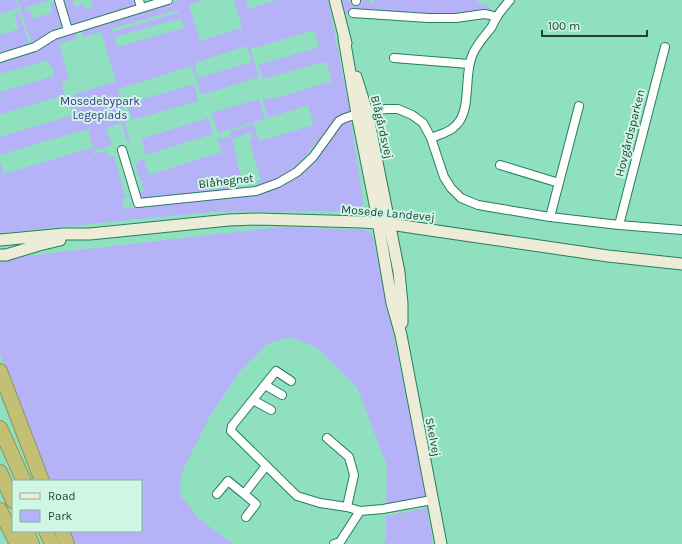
<svg xmlns="http://www.w3.org/2000/svg" width="682" height="544" font-family="Karla,sans-serif">
	<style>
		.green { fill: #b6b2f8; fill-rule: evenodd }
		.lines { fill: none; stroke-linecap: round; stroke-linejoin: round }
		.street-casing { stroke: #277d5f; stroke-width: 10 }
		.secondary-casing { stroke: #277d5f; stroke-width: 13 }
		.highway-casing { stroke: #8a945f; stroke-width: 16 }
		.street { stroke: #fff; stroke-width: 8 }
		.secondary { stroke: #edecd6; stroke-width: 11 }
		.highway { stroke: #c3c076; stroke-width: 14 }
		.labels { text-anchor: middle; dominant-baseline: central; stroke-width: 4; stroke-linejoin: round; paint-order: stroke }
		.park-label { font-size: 12px; fill: #452e97; stroke: #d0f7e6 }
		.street-label { font-size: 12px; fill: #214335; stroke: #d0f7e6 }
	</style>
	<rect width="100%" height="100%" fill="#8ee0be"/>
	<path class="green" d="M0,0H16L19,8L0,14Z
		M18,0H50L25,8L26,11L30,10L33,19L52,13L50,4L58,1L64,23L63,27L48,34L35,44L32,43L27,30Z
		M63,0H73L75,7L84,4L86,10L93,8L91,0H137V1L135,6L74,24L70,22Z
		M177,0H203L189,5L200,41L242,28L234,0H246L248,9L277,0H328L350,111L344,114L336,120L310,150L300,164L290,173L260,186L257,181L261,179L249,140L253,138L251,132L232,139L243,185L239,187L224,191L148,198H143L139,196V193L144,191L135,163L144,159L149,175L222,152L217,137L221,139L229,137L231,138L229,132L254,124L259,141L313,125L308,105L268,118L262,100L272,97L273,99L332,81L327,64L323,62L263,79L258,65L319,47L314,30L254,48L250,47L259,77L201,95L192,66L118,89L127,122L125,124L130,140L127,142L122,123L106,128L112,145L94,151L88,130L83,129L84,131H80L0,155V137L73,115L68,100L64,101V97L71,96L81,123L73,95L116,81L101,32L82,37L83,29ZM178,10L179,12L113,32L115,37L181,18L184,28L117,47L112,28ZM246,46L248,52H249L252,62L198,78L195,69L196,68L195,63Z
		M342,0H349V1L359,2L360,0H369V3H367L378,4L373,3V0H477L479,3L489,6L490,10L462,14L432,15L353,11L345,14Z
		M19,12L30,46L0,55V35L19,29L14,14Z
		M75,31L78,38L59,44L69,80L61,82L65,95L0,114V92L54,76L52,66H50L48,60L0,74V62L29,53L55,38Z
		M194,84L198,101L132,120L127,104Z
		M259,99L265,119L218,133L211,113Z
		M208,118L213,134L146,155L141,139Z
		M347,120L351,121L363,203L362,207L357,211L211,212L0,233V161L4,174L91,148L94,154L107,151L109,157L114,156L125,196L132,195V197L122,198L124,209L194,200L246,197L282,185L340,124Z
		M281,227L366,230L372,234L427,497L386,505L387,466L357,387L316,347L290,337L267,344L241,370L212,412L181,474L180,495L198,518L233,544H72L67,531H141V481H48L0,354V259Z
		M427,508L433,544H383L386,539V516Z"/>
	<g class="lines">
		<g class="street-casing">
			<path id="street" d="M59,0L68,30
				M139,0L141,8
				M356,1V0
				M353,13L428,18H456L484,14L490,15L496,17
				M0,58L35,47L54,35L168,0
				M394,58L469,64
				M431,138C438,135 447,133 453,128C473,114 463,77 472,56C476,45 484,37 491,28C493,25 494,21 497,17C500,11 505,6 510,0
				M122,150L138,203L256,191L278,183L297,172L313,157L339,121L345,118L357,114L386,109H398L412,115L423,123L431,138L444,177L451,188L461,198L478,205L550,217L619,225L682,230
				M500,165L559,183
				M550,217L579,106
				M619,225L665,47
				M291,381L276,371L232,426L231,431L297,496L320,503L347,507L360,511L383,509L432,500
				M265,385L282,395
				M253,400L271,410
				M327,438L349,457L354,475L347,507
				M217,494L228,481L244,494L266,466
				M244,494L256,504L246,517
				M334,544L340,542L360,511"/>
		</g>
		<g class="secondary-casing">
			<path id="secondary" d="M335,0L346,43
				M344,38L357,114L375,204L392,303L401,335L441,544
				M356,77L367,112L399,272L402,304V323
				M0,240L64,234H90L229,220L259,219L362,222L390,224L430,230L608,256L682,264
				M0,255H6L39,245L60,240"/>
		</g>
		<g class="highway-casing">
			<path id="highway" d="M0,371L42,481
				M0,428L24,481
				M0,472L13,501
				M0,510L17,544
				M26,531L32,544
				M46,531L52,544
				M62,531L67,544"/>
		</g>
		<use href="#street" class="street"/>
		<use href="#secondary" class="secondary"/>
		<use href="#highway" class="highway"/>
	</g>
	<g class="labels">
		<g class="park-label">
			<text x="100" y="101">Mosedebypark<tspan x="100" dy="14">Legeplads</tspan></text>
		</g>
		<g class="street-label">
			<text transform="translate(382 127) rotate(77)">Blågårdsvej</text>
			<text transform="translate(630 133) rotate(-76)">Hovgårdsparken</text>
			<text transform="translate(226 181) rotate(-7)">Blåhegnet</text>
			<text transform="translate(388 213) rotate(5)">Mosede Landevej</text>
			<text transform="translate(433 437) rotate(79)">Skelvej</text>
		</g>
	</g>
	<rect x="12" y="480" width="130" height="52" fill="#d0f7e6" stroke="#8aaf9f"/>
	<rect x="20" y="493" width="20" height="6" fill="#edecd6" stroke="#8aaf9f"/>
	<text x="48" y="500" font-size="12" fill="#214335">Road</text>
	<rect x="20" y="510" width="20" height="12" fill="#b6b2f8" stroke="#8aaf9f"/>
	<text x="48" y="520" font-size="12" fill="#214335">Park</text>
	<path d="M542 30v6h105v-6" fill="none" stroke="#214335" stroke-width="2"/>
	<text x="548" y="30" font-size="12" fill="#214335" stroke="#d0f7e6" stroke-width="3" paint-order="stroke">100 m</text>
</svg>
